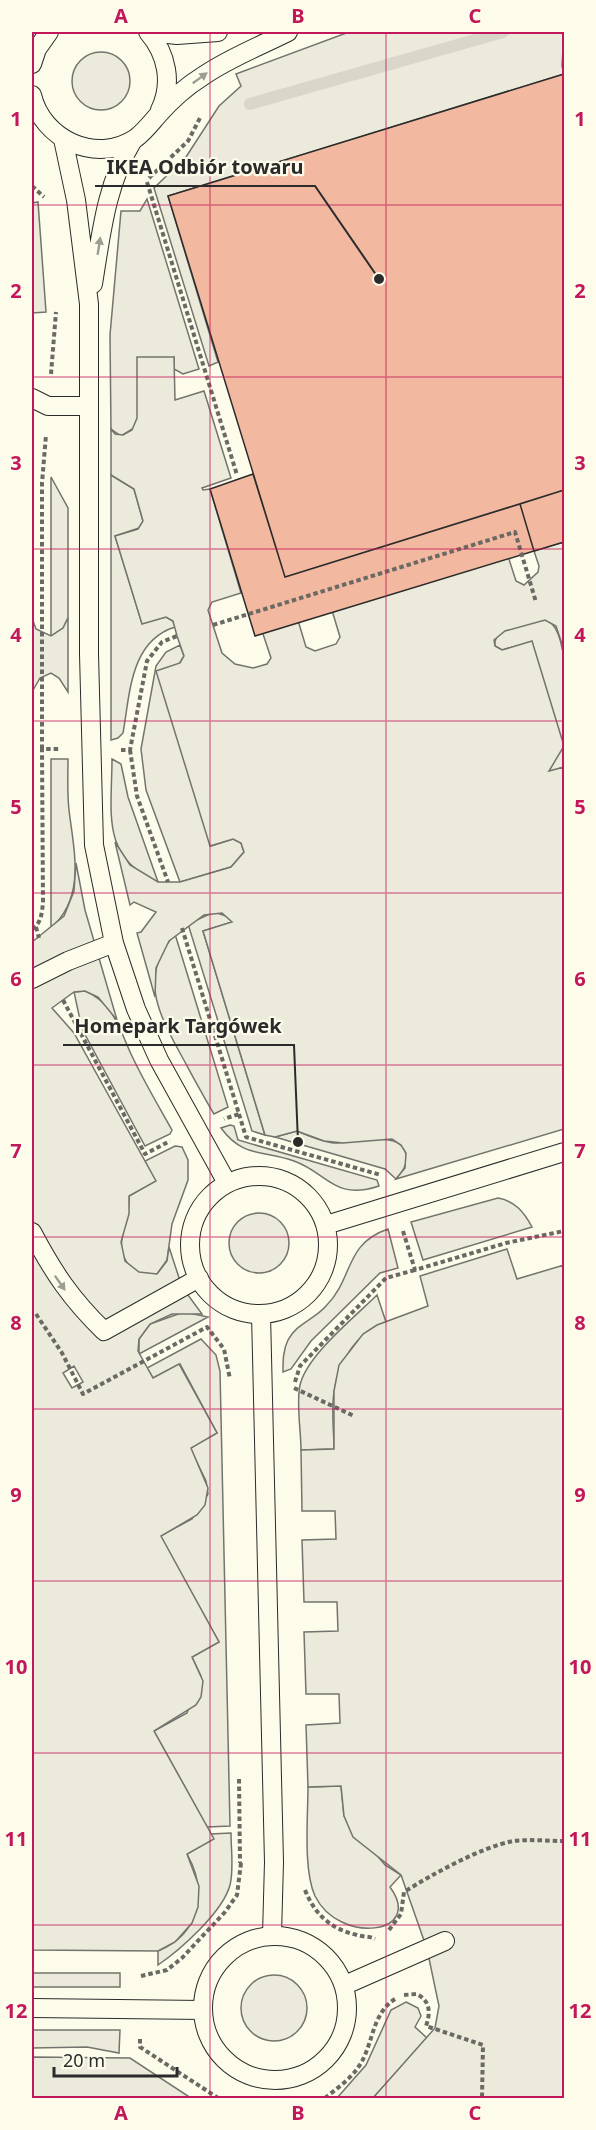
<svg xmlns="http://www.w3.org/2000/svg" width="596" height="2130" font-family="'Noto Sans',sans-serif">
	<style>
		.green { fill: #ecebdb; stroke: #74746e; stroke-width: 1.5 }
		.parking { fill: #eceadb; stroke: #74746e; stroke-width: 1.5; fill-rule: evenodd }
		.lines { fill: none; stroke-linecap: round; stroke-linejoin: round }
		.stream { stroke: #d8d7c9; stroke-width: 12 }
		.building { fill: #f2b8a0; stroke: #2b2b2b; stroke-width: 1.5 }
		.lane-casing { stroke: #2b2b2b; stroke-width: 20 }
		.path { stroke: #6a6964; stroke-width: 4; stroke-dasharray: 4.5 3; stroke-linecap: butt }
		.lane { stroke: #fdfbea; stroke-width: 18 }
		.oneway { fill: #9e9d94 }
		.grid { fill: none; stroke: #c2185b; stroke-width: 1.5; stroke-opacity: 0.55 }
		.leader { fill: none; stroke: #2b2b2b; stroke-width: 2 }
		.callout-dot { fill: #2b2b2b; stroke: #fdfbea; stroke-width: 2 }
		.callout-label { font-size: 20px; text-anchor: middle; font-weight: bold; fill: #2b2b2b; stroke: #fdfbea; stroke-width: 4.5; stroke-linejoin: round; paint-order: stroke }
		.neatline { fill: none; stroke: #c2185b; stroke-width: 2 }
		.grid-label { font-size: 20px; text-anchor: middle; font-weight: bold; fill: #c2185b }
	</style>
	<rect width="100%" height="100%" fill="#fdfbea"/>
	<path class="green" d="M349,32H564L562,66L564,74L168,196L218,362L209,366L154,188L186,157L219,106L241,86L236,74Z
		M72 81a29 29 0 1 1 58 0a29 29 0 1 1-58 0Z
		M147,199L199,369L183,374L174,369V358L134,428L121,436L111,429L110,335L121,211H140Z
		M38,202L46,312L32,313V203Z
		M111,475L134,489L143,521L139,528L115,536L142,623L166,617L173,621L175,627C130,641 130,694 123,733L118,738L111,740Z
		M51,477L68,508V618L63,628L51,636Z
		M545,620C575,626 564,740 564,767L549,772L532,642L502,650L495,646C492,627 531,622 545,620Z
		M180,645L184,656L179,664L157,671L211,846L233,839L241,843L244,852L231,867L180,882L146,790L141,749L156,666L166,652Z
		M51,759H68C68,776 67,793 69,810C74,852 86,897 51,928Z
		M112,759L121,764L128,797L158,882C100,858 112,811 112,759Z
		M214,912L229,917L232,922L203,931L265,1135L252,1131L188,924Z
		M175,934L228,1107L214,1114C202,1094 191,1073 180,1053C157,1011 139,975 175,934Z
		M85,991C113,1002 120,1030 131,1054C143,1080 158,1105 172,1130L170,1134L145,1146L82,1029L74,992Z
		M230,1125L234,1126L238,1140L377,1180L379,1186C334,1201 328,1173 294,1161C263,1150 243,1158 221,1128Z
		M297,1131C309,1136 320,1141 333,1143C352,1144 400,1128 406,1154C408,1163 403,1172 396,1179L385,1169L275,1137Z
		M175,1146L182,1147L188,1160V1180L172,1224L167,1260L157,1274C147,1276 138,1274 131,1267C109,1247 132,1220 129,1196L155,1181L145,1161Z
		M498,1198C515,1201 524,1212 532,1227L423,1260L411,1222Z
		M229 1243a30 30 0 1 1 60 0a30 30 0 1 1-60 0Z
		M388,1229L398,1268L380,1273L311,1341L291,1369L283,1372C283,1361 283,1350 288,1340C296,1324 315,1319 326,1306C354,1278 344,1244 388,1229Z
		M377,1295L386,1322C357,1332 338,1362 334,1392C331,1410 334,1431 334,1449L301,1450C301,1430 296,1404 300,1385C307,1355 355,1317 377,1295Z
		M184,1312L208,1317L139,1354V1339L150,1324Z
		M201,1339L216,1355L220,1371L230,1826L207,1827L154,1731L187,1713L201,1676L192,1657L219,1642L160,1536L192,1519L208,1494L206,1481L190,1448L217,1433L180,1364L153,1378L147,1368Z
		M341,1786L344,1816L385,1865L401,1875L390,1887C425,1935 339,1945 315,1896C303,1870 308,1817 308,1787Z
		M231,1833C231,1850 234,1869 230,1885C223,1912 180,1950 158,1965V1951C200,1934 208,1891 187,1854L213,1839L211,1834Z
		M32,1973H120V1987H32Z
		M241 2008a33 33 0 1 1 66 0a33 33 0 1 1-66 0Z
		M406,2002L418,2008L421,2016L415,2027L427,2038L373,2098H337L366,2065L391,2010Z
		M32,2030H120L119,2053L87,2047L32,2048Z"/>
	<path class="parking" d="M137,357H174L175,400L204,391L231,478L202,488L203,490L210,489L241,593L212,602L208,610L222,653L235,664L253,668L267,664L271,658L261,628L297,617L306,647L315,651L336,644L340,637L331,607L507,553L516,581L524,585L538,572L539,566L534,551L564,542V650L556,626L545,620L505,631L494,640L495,646L502,650L532,641L564,746L549,771L564,767V1129L396,1179L405,1168L406,1153L401,1145L392,1139L343,1143L324,1141L297,1131L275,1137L265,1135L203,931L232,922L222,913L204,915L169,941L156,968L155,997L137,933L141,932L156,912L134,902L130,905L115,842L130,865L158,882H180L231,867L244,852L241,843L233,839L210,846L156,671L180,663L184,656L177,636L173,621L166,617L142,624L115,536L138,529L143,521L134,489L111,475V429L115,434L123,435L132,430L137,418Z
		M32,618L36,629L51,636L63,628L68,618V692L59,678L51,673L40,678L32,692Z
		M76,863L85,910L117,1020L98,997L85,991L74,992L52,1008L74,1033L156,1181L129,1196V1214L121,1242L125,1261L139,1272L157,1274L167,1261L169,1247L182,1287L202,1314H172L150,1324L139,1339L138,1351L153,1378L179,1364L217,1433L191,1448L208,1488L205,1505L197,1515L161,1536L219,1642L192,1657L203,1681L201,1697L196,1705L154,1731L214,1839L187,1854L199,1886L198,1907L192,1923L175,1942L158,1951L32,1950V942L64,916L74,891ZM74,1366L83,1382L72,1388L63,1373Z
		M507,1249L517,1279L564,1265V2098H373L435,2028L439,2006L427,1949L401,1875L353,1837L344,1816L341,1786L308,1787L306,1725L340,1723L339,1694H306L304,1632L338,1631L337,1602H304L302,1540L336,1539L335,1511H302L301,1450L334,1449V1391L339,1365L363,1334L377,1325L428,1306L420,1276Z
		M32,2057L130,2058L191,2098H32Z"/>
	<g class="lines">
		<path class="stream" d="M250,104L503,32"/>
	</g>
	<path class="building" d="M564,74V490L285,577L168,196Z
		M253,474L285,577L520,504L534,551L255,636L210,489Z
		M564,490V542L534,551L520,504Z"/>
	<g class="lines">
		<g class="lane-casing">
			<path id="lane" d="M148,32C167,54 173,83 160,110
				M149,32L177,35L218,32
				M32,64L37,49L49,32
				M32,95C42,139 96,165 136,138C145,131 151,123 158,115C171,100 187,86 203,76C229,58 260,46 288,32
				M63,139L76,200L89,304V654L94,845L114,943L136,1009L159,1060L227,1183
				M93,284C101,235 106,184 133,140
				M32,398L48,406H89
				M32,979L68,961L114,943
				M190 1245a69 69 0 1 1 138 0a69 69 0 1 1-138 0Z
				M326,1225L564,1152
				M32,1232C53,1272 71,1299 104,1331L199,1278
				M261,1314L274,1862L272,1935
				M203 2008a72 72 0 1 1 144 0a72 72 0 1 1-144 0Z
				M345,1985L445,1941
				M32,2008L203,2010"/>
		</g>
		<path class="path" d="M149,178L188,141L200,118
			M147,182L237,475
			M32,186L44,197
			M51,374L56,312
			M213,625L515,532L536,602
			M42,749V483L46,435
			M121,750H130L147,661L162,642L177,636
			M130,750L137,796L168,882
			M36,927L39,938
			M182,928L239,1114L224,1119
			M32,929C41,924 42,913 43,902L42,749H61
			M63,1000L145,1154L170,1141
			M239,1114L246,1137L381,1175
			M403,1231L415,1270L506,1243L564,1231
			M36,1314L62,1353L83,1394L207,1327L224,1349L230,1379
			M295,1382L300,1366L386,1278L415,1270
			M294,1388L354,1416
			M239,1779L240,1863
			M305,1890C315,1915 331,1929 357,1935C363,1937 370,1936 375,1939
			M389,1930L401,1914L404,1892C433,1874 479,1848 513,1841C529,1839 548,1841 564,1841
			M141,1976L167,1970L182,1958L225,1912L237,1895L241,1863
			M404,1995L416,1994C430,2000 431,2012 426,2026L483,2045L482,2098
			M140,2039V2047L218,2098
			M325,2098C335,2090 349,2080 357,2069C374,2047 370,2015 395,1999"/>
		<use href="#lane" class="lane"/>
	</g>
	<defs><path id="oneway-solid" d="M-6-.8H1V-3.2L6.5 0L1 3.2V.8H-6Z" transform="scale(1.5)"/></defs>
	<g class="oneway">
		<use href="#oneway-solid" transform="translate(200 78) rotate(-36)"/>
		<use href="#oneway-solid" transform="translate(99 246) rotate(-81)"/>
		<use href="#oneway-solid" transform="translate(60 1283) rotate(55)"/>
	</g>
	<path class="grid" d="M210,32V2098M386,32V2098M32,205H564M32,377H564M32,549H564M32,721H564M32,893H564M32,1065H564M32,1237H564M32,1409H564M32,1581H564M32,1753H564M32,1925H564"/>
	<path class="leader" d="M379 279L315 186H95M298 1142L294 1045H63"/>
	<g class="callout-dot">
		<circle cx="379" cy="279" r="6"/>
		<circle cx="298" cy="1142" r="6"/>
	</g>
	<g class="callout-label">
		<text x="205" y="174">IKEA Odbiór towaru</text>
		<text x="178" y="1033">Homepark Targówek</text>
	</g>
	<rect width="596" height="2130" fill="none" stroke="#fdfbea" stroke-width="66"/>
	<path d="M54 2067v9h123v-9" fill="none" stroke="#2b2b2b" stroke-width="3"/>
	<text x="63" y="2067" font-size="18" fill="#2b2b2b" stroke="#fdfbea" stroke-width="4.5" paint-order="stroke">20 m</text>
	<rect x="33" y="33" width="530" height="2064" class="neatline"/>
	<g class="grid-label">
		<text x="121" y="23">A</text>
		<text x="298" y="23">B</text>
		<text x="475" y="23">C</text>
		<text x="16" y="126">1</text>
		<text x="580" y="126">1</text>
		<text x="16" y="298">2</text>
		<text x="580" y="298">2</text>
		<text x="16" y="470">3</text>
		<text x="580" y="470">3</text>
		<text x="16" y="642">4</text>
		<text x="580" y="642">4</text>
		<text x="16" y="814">5</text>
		<text x="580" y="814">5</text>
		<text x="16" y="986">6</text>
		<text x="580" y="986">6</text>
		<text x="16" y="1158">7</text>
		<text x="580" y="1158">7</text>
		<text x="16" y="1330">8</text>
		<text x="580" y="1330">8</text>
		<text x="16" y="1502">9</text>
		<text x="580" y="1502">9</text>
		<text x="16" y="1674">10</text>
		<text x="580" y="1674">10</text>
		<text x="16" y="1846">11</text>
		<text x="580" y="1846">11</text>
		<text x="16" y="2018">12</text>
		<text x="580" y="2018">12</text>
		<text x="121" y="2120">A</text>
		<text x="298" y="2120">B</text>
		<text x="475" y="2120">C</text>
	</g>
</svg>
